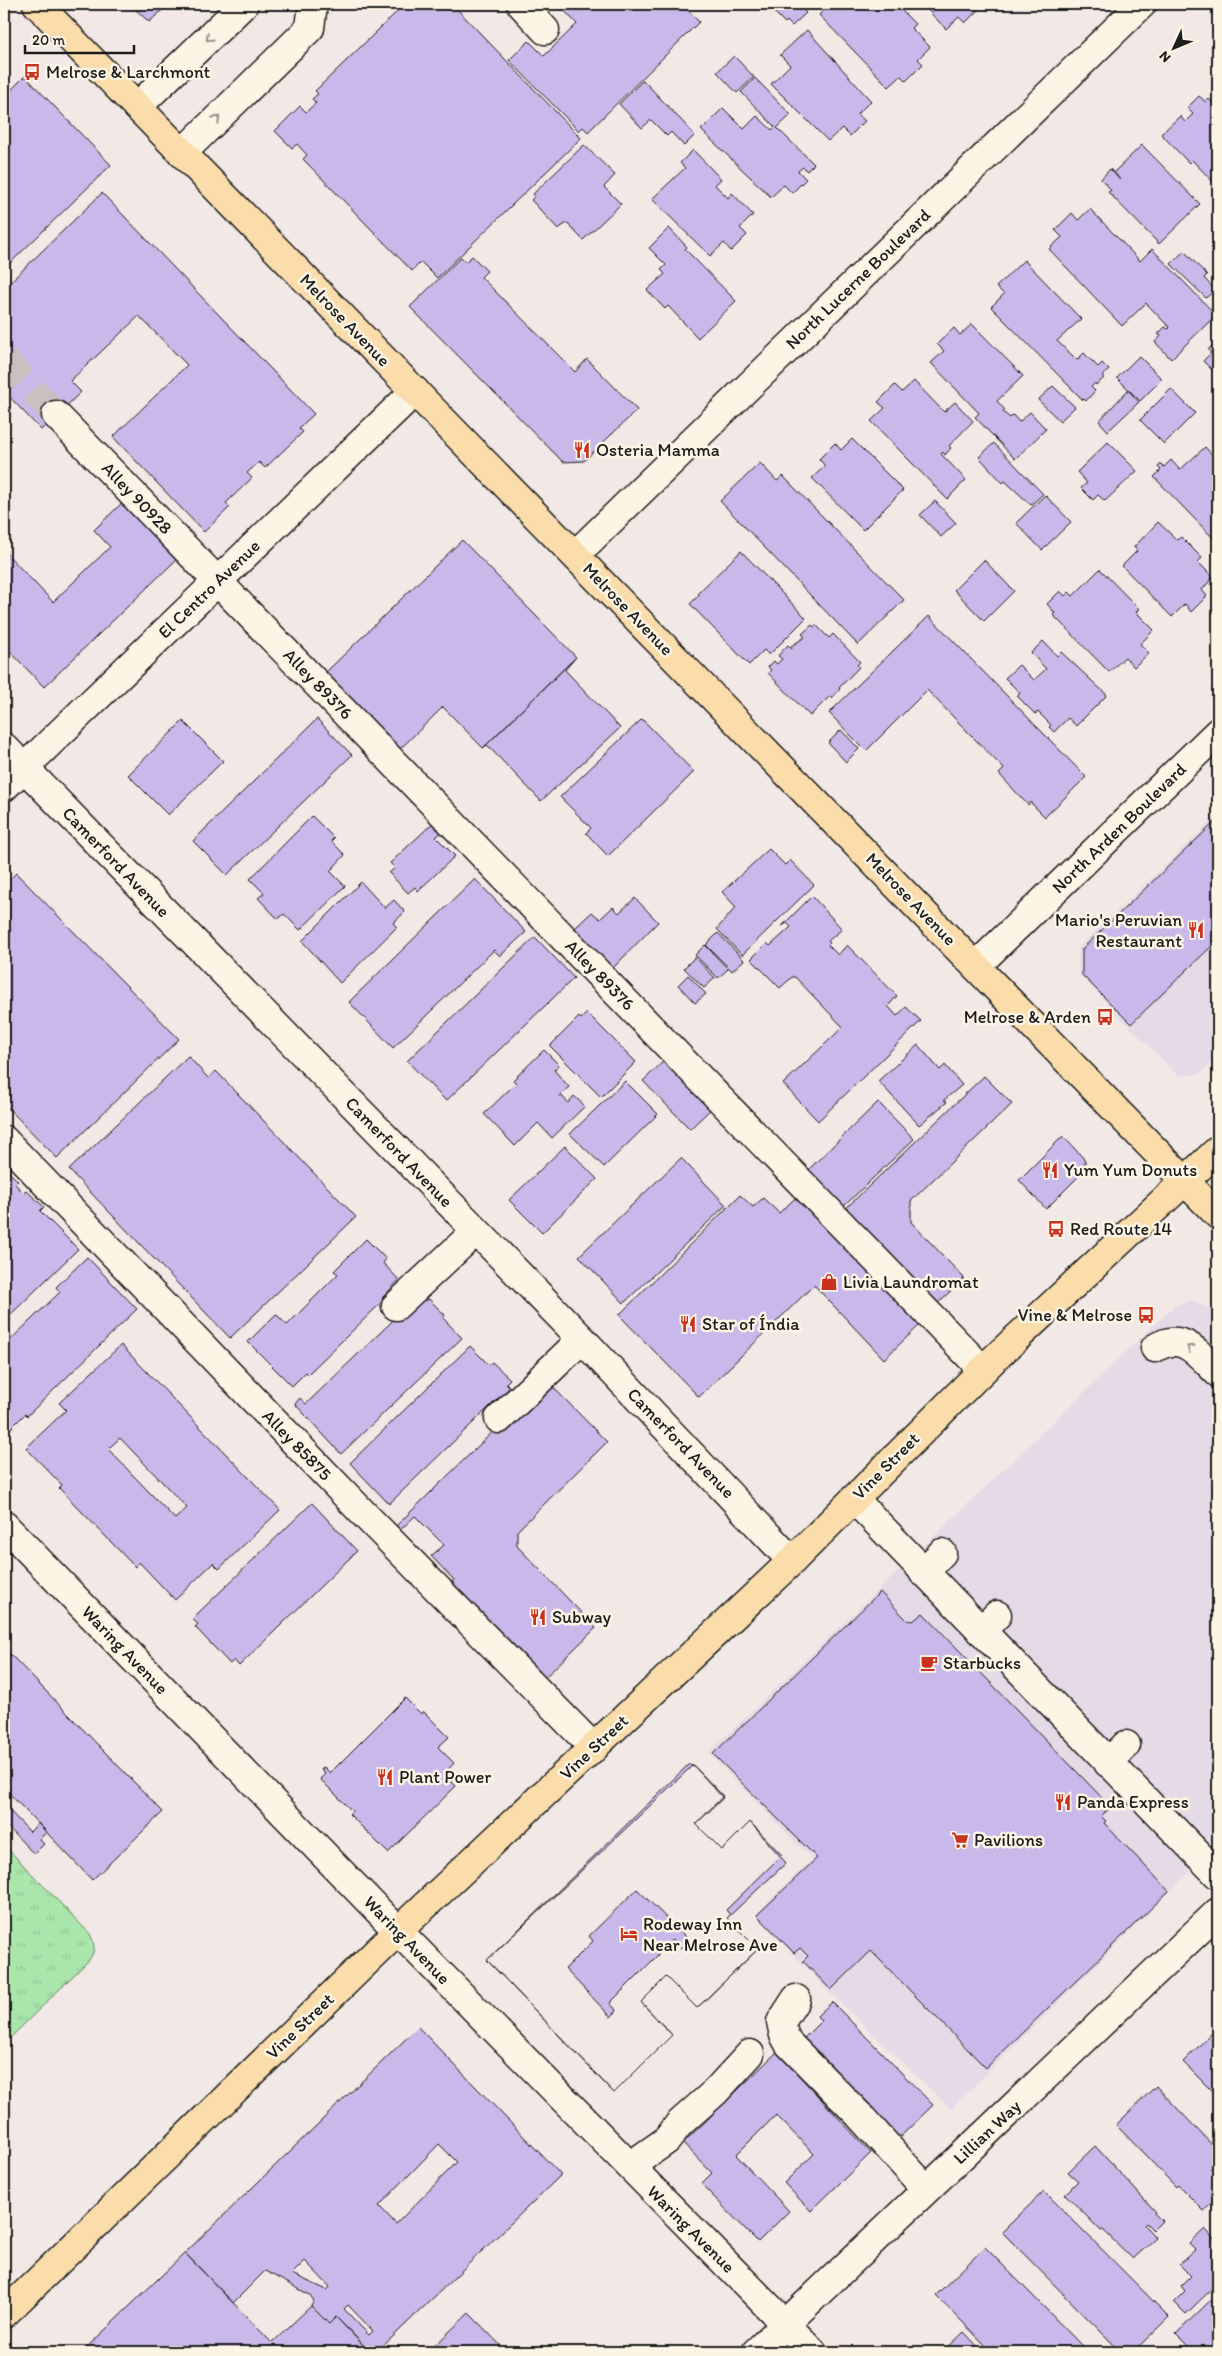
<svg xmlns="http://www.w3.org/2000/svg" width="1222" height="2356" font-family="Itim,sans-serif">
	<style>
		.built { fill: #e5dbe7 }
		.grass { fill: url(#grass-tufts); stroke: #638164 }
		.building { fill: #c8b9ea; stroke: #1c1c1c; fill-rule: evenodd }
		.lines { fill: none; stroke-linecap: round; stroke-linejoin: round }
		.minor-tunnel { stroke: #c7c0be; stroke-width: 28; stroke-dasharray: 28 14; stroke-linecap: butt }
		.minor-casing { stroke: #1c1c1c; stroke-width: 31 }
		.major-casing { stroke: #1c1c1c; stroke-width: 31 }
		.minor { stroke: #fcf5e5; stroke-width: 28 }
		.major { stroke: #fbddab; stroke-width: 28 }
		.oneway { stroke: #97938b }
		.labels { text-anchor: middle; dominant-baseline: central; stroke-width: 5; stroke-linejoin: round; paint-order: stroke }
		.poi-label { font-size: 18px; fill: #1c1c1c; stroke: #fcf5e5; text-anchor: start }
		.street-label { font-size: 18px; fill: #1c1c1c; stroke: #fcf5e5 }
	</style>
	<defs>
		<pattern id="grass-tufts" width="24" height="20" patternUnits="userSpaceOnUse" patternTransform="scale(1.25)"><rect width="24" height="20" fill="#aae6ac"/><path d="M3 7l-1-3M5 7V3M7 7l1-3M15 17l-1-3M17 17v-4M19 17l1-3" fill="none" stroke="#92c593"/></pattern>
	</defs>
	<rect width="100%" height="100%" fill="#f2e9e6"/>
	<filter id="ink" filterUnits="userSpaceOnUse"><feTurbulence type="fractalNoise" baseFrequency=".02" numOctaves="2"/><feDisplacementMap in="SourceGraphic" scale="10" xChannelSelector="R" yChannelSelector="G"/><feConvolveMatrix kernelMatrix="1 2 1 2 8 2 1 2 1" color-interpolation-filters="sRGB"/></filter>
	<g filter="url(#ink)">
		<path class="built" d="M1218,815V1057L1200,1074L1178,1076L1078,974L1079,947Z
			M1191,1300L1212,1309L1218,1316V1844L951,2109L832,1995L755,1915L812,1859L708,1753L1174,1306Z"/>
		<path class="grass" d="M4,1845L90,1934C95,1945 96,1951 88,1961L4,2044Z"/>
		<path class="building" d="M130,4H169L149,22Z
			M405,4H452L581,138L437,278L421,262L412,271L303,159L307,155L297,144L292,148L275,131L300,106L306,112L316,103L312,99L318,94L315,91Z
			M558,4H682L699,22L588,132L583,127L579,131L509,60L529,41L544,56L577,24Z
			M766,4H797L806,13L792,26L787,21L785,23Z
			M830,4H888L893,10L897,6L915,24L911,28L930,47L918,59L923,64L906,81L901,76L889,87L819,15Z
			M922,4H979L982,6L965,23L959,17L946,29Z
			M807,30L871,101L857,114L865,121L850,136L842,128L828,141L771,84L790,65L780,55Z
			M734,56L754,77L737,93L717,72Z
			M25,76L111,165L4,269V97Z
			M755,78L791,115L777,128L814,164L807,171L803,167L798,171L806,179L792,193L784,185L771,197L701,130L723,108L744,129L757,116L772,130L775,127L741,92Z
			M643,80L695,135L684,146L671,132L667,136L651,120L642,128L619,104Z
			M1199,96L1206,102L1209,99L1218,108V187L1192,160L1189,163L1161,134L1180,116L1185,122L1193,114L1187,108Z
			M584,145L615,175L604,187L621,204L583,240L567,223L558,229L531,200L535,196L533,194Z
			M1142,145L1200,204L1159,244L1108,192L1111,190L1101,179L1110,169L1120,180L1114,172Z
			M693,150L721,179L715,185L728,198L732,193L753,215L740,228L747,235L731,251L724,243L710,256L652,199L685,168L680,163Z
			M102,193L314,414L299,428L303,432L265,468L259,462L247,473L252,478L226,503L230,507L204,532L113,437L187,365L139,316L70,381L81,392L41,430L4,391V288Z
			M1090,209L1140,261L1152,249L1216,315L1171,359L1155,342L1161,336L1158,334L1165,327L1168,329L1170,328L1146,303L1122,326L1049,249L1062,237L1055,230L1072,213L1078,220Z
			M669,228L687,247L685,249L736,301L698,338L668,306L665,309L647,290L665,274L661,270L666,265L649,248Z
			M1184,251L1207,275L1204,278L1215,290L1206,298L1171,264Z
			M472,256L487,271L481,277L575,372L587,359L637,410L584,461L563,462L410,307L461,257L466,262Z
			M1024,260L1081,319L1057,341L1077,360L1084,353L1098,367L1102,363L1109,370L1102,376L1104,378L1096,385L1095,383L1091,387L1095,391L1086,401L1084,399L1083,400L991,307L1004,294L996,287Z
			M972,324L1023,376L997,401L1005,410L1003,412L1010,418L1013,415L1019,422L1030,412L1046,429L1015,459L975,417L979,413L931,363L944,351L937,344L954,328L960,335Z
			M1218,339V376L1203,361L1211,353L1208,350Z
			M1139,356L1162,379L1140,401L1117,378Z
			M914,381L944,412L955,402L973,421L949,446L951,448L945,455L943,452L941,454L966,480L947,499L871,421L885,408L878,402L895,385L902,392Z
			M1053,386L1075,407L1060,421L1038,400Z
			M1171,389L1195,413L1164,444L1140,420Z
			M1128,390L1139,402L1108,431L1099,421Z
			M852,439L903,490L863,530L812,478L825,466L819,459L835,443L841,450Z
			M1108,442L1137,471L1105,501L1098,495L1093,500L1081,488L1087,483L1077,472Z
			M994,443L1043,494L1031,505L1005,481L1003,483L979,457Z
			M1205,447L1218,461V543L1154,477L1161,470L1158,467L1161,464L1164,467L1171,460L1180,470Z
			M760,463L777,481L783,476L904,600L858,645L720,501Z
			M1045,495L1071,522L1042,550L1016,523Z
			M124,501L178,558L44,687L4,645V551L53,602L110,547L94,530Z
			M935,501L956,523L941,537L920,515Z
			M1158,522L1177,540L1181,537L1202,558L1198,562L1213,577L1202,590L1207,596L1191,612L1185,604L1172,617L1122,566L1137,551L1134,547Z
			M462,540L576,657L483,748L443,707L398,751L324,674Z
			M741,551L806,618L769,655L764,650L749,665L690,604L699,595L698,593Z
			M984,560L1014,591L984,621L954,590Z
			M1100,569L1139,609L1136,612L1154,630L1140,644L1149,653L1134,667L1125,657L1109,672L1053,615L1055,613L1047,604L1060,591L1065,596L1069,592L1073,596Z
			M929,616L1086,777L1045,817L1030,802L1028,805L999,774L1004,769L927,690L866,751L829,713Z
			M812,625L814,627L816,625L829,638L833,634L860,662L857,665L859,667L839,688L840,689L832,698L830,696L810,716L768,673L771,670L768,667L774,661L777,664L782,659L778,656L783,650L788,645L792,649L791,646L805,637L802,634Z
			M1043,641L1057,656L1061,652L1107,695L1076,726L1068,718L1054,732L1049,727L1051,725L1038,712L1035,714L1017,696L1020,693L1005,678L1019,665L1034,680L1046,669L1031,653Z
			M576,657L565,670L620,728L541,801L487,745L483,748Z
			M317,719L352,755L227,875L193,841Z
			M642,719L694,772L608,856L586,833L591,828L560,797Z
			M183,721L223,761L168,815L128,775Z
			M841,730L859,749L846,762L828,743Z
			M312,816L334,838L331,841L345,855L330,871L345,886L300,930L284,914L278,919L258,898L264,893L250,879Z
			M1218,819V940L1131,1024L1082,975V949Z
			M435,821L443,831L436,837L455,856L418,891L415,887L408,893L389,873L395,868L390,863Z
			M769,849L785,865L790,860L814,885L742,955L717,929L736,907L722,892Z
			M16,873L179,1039L57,1158L4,1104V885Z
			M475,879L526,932L500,956L494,950L393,1048L349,1002Z
			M361,882L385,908L394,900L405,912L393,923L397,927L340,983L302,941Z
			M812,896L842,929L828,941L830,943L828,945L838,955L847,945L897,996L888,1006L897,1016L906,1007L921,1021L818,1121L783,1084L843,1027L795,977H792L780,988L751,959L767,943L770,946L791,927L787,923L782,926Z
			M635,898L658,922L611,970L588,946L590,944L575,928L592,912L600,919L613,907L619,913Z
			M718,933L744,960L732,971L706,945Z
			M535,937L574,978L446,1101L407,1061Z
			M705,945L728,969L718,978L695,955Z
			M695,957L715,978L704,988L684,968Z
			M688,975L706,994L695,1003L678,985Z
			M587,1013L636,1062L601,1097L550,1046L579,1017L581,1019Z
			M918,1045L940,1070L945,1065L962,1085L944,1100L947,1102L919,1125L878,1081Z
			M544,1050L559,1065L554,1070L569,1087L559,1096H562L568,1103L574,1096L585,1106L552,1138L538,1123L515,1146L484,1114L516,1083L513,1080Z
			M188,1056L208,1078L216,1071L356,1217L230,1338L69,1170Z
			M667,1058L717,1103L690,1129L643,1081Z
			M984,1076L1012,1104L911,1201V1222L964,1278L935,1306L843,1211Z
			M625,1081L658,1114L604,1167L570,1134Z
			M878,1102L914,1139L844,1206L808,1170Z
			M1063,1136L1085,1160V1170L1046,1209L1019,1180Z
			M565,1146L597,1179L542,1233L509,1200Z
			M681,1158L726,1205L624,1303L579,1256Z
			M4,1167L18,1181L15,1184L24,1193L26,1190L44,1207L40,1211L78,1249L4,1321Z
			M802,1192L924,1321L884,1359L814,1285L699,1397L619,1315L740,1195L753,1207L763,1198L779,1213Z
			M366,1239L386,1259L383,1263L399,1280L382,1298L384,1300L308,1374L306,1372L292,1386L248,1342L276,1314L287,1325L338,1274L334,1271Z
			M87,1257L137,1309L27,1416L25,1414L9,1430L4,1425V1346L60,1292L56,1287Z
			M422,1296L426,1301L429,1299L445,1315L443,1318L462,1338L341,1454L295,1404L300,1398L306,1404L410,1304Z
			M121,1345L280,1510L219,1569L213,1563L175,1600L139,1562L135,1567L59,1488L62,1485L26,1448L66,1410L59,1403ZM120,1438L187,1508L175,1519L108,1449Z
			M470,1346L489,1365L492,1362L510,1379L506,1383L510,1387L389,1504L350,1463Z
			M546,1380L607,1442L517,1531V1546L596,1628L542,1680L449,1585L454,1580L431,1556L444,1545L415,1516L398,1532L394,1528Z
			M312,1503L357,1551L239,1666L234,1660L230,1664L195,1627L198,1624L192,1619Z
			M880,1592L907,1620L913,1621L923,1613L1111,1807L1101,1816L1106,1821L1104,1823L1169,1891L986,2068L871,1951L831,1990L803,1961L808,1956L800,1948L794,1953L757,1915L817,1858L713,1754Z
			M9,1653L163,1812L92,1880L4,1788V1658Z
			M405,1698L421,1714L423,1711L449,1737L438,1747L454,1763L444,1774L456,1786L388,1853L349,1814L352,1811L320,1779L325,1774L321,1770L324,1767L330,1773Z
			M689,1764L693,1765L723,1796L696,1824L722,1850L750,1822L782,1855L726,1910L730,1915L727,1918L758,1949L697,2008L666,1977L641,2002L672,2035L614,2093L487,1960ZM637,1889L689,1940L681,1948L673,1940L610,2003L617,2011L611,2017L565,1969L593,1941L589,1936Z
			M693,1765L723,1798L696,1824L722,1850L750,1822L786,1863L727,1918L758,1949L697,2008L666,1977L641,2002L672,2035L614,2093L487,1960Z
			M4,1805L30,1832L38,1823L47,1832L39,1839L44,1844L34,1854L4,1823Z
			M832,2002L933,2105L897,2140L801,2041L821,2021L817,2016Z
			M418,2027L561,2175L377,2352H370L336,2317L329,2324L311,2306L314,2301L310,2295L265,2271L233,2303L185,2253ZM439,2144L457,2162L396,2224L379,2206ZM305,2261L330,2287L327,2290L292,2274ZM348,2305L373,2331L369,2335L344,2309Z
			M1218,2027V2097L1183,2062Z
			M777,2052L871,2153L811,2211L784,2183L814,2154L776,2115L736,2155L789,2211L758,2242L701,2184L712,2173L683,2143Z
			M1156,2086L1216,2149L1213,2151L1217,2155L1213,2158L1217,2162L1210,2169L1218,2177V2197L1204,2211L1178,2185L1176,2187L1116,2125Z
			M1095,2146L1156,2212L1155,2214L1162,2221L1153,2230L1146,2223L1144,2225L1156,2238L1133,2259L1103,2230L1101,2231L1065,2194L1078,2181L1068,2172Z
			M1044,2191L1169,2317L1133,2352H1121L1002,2232Z
			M1205,2229L1218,2243V2283L1186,2314L1174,2302L1185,2291L1181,2286L1191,2276L1179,2264L1195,2250L1189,2244Z
			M985,2247L1088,2352H992L936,2295Z
			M185,2253L272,2343L311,2306L329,2324L336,2317L364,2346L358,2352H82Z
			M1218,2293V2352H1194L1176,2334Z
			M469,2313L507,2352H428Z
			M964,2332L983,2352H943Z"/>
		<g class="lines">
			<path class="minor-tunnel" d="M4,360L56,415"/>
			<g class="minor-casing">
				<path id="minor" d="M521,4L545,30
					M137,107L244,4
					M182,153L310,28L313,4
					M56,415L983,1370
					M575,555L1142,4
					M4,747L582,1339L792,1561
					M4,787L415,391
					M976,966L1218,732
					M4,1140L360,1510L594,1748
					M396,1306L476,1231
					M1155,1348C1183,1330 1199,1355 1218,1373
					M499,1419L582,1339
					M854,1499L1218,1875
					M4,1525L398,1931L813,2352
					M923,1572L942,1553
					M981,1631L997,1615
					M1108,1763L1126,1745
					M796,1999L781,2022L784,2035L789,2044L859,2115L926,2189
					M630,2166L667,2140L679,2124L715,2092L750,2054
					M756,2352L1218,1912"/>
			</g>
			<g class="major-casing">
				<path id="major" d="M37,4L1218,1215
					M4,2314L398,1931L792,1561L992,1361L1218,1150"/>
			</g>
			<use href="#minor" class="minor"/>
			<use href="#major" class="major"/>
		</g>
		<defs><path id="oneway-chevron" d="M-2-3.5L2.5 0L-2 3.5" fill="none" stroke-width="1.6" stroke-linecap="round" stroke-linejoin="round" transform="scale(1.25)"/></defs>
		<g class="oneway">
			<use href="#oneway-chevron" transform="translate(209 38) rotate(136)"/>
			<use href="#oneway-chevron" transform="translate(217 119) rotate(-44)"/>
			<use href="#oneway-chevron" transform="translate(1190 1348) rotate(-146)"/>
		</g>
	</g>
	<defs>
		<g id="bus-bare" transform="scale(1.35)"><path d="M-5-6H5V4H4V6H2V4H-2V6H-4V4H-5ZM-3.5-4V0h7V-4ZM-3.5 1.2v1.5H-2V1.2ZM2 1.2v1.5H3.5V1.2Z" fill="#c8321e" stroke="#fcf5e5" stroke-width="2.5" paint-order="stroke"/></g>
		<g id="restaurant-bare" transform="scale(1.35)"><path d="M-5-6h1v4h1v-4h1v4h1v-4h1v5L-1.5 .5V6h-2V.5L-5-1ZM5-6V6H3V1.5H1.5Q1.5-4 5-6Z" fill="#c8321e" stroke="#fcf5e5" stroke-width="2.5" paint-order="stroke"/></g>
		<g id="shop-bare" transform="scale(1.35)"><path d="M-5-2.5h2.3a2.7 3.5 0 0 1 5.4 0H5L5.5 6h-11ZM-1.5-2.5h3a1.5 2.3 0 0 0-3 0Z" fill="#c8321e" stroke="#fcf5e5" stroke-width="2.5" paint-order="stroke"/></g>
		<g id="cafe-bare" transform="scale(1.35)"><path d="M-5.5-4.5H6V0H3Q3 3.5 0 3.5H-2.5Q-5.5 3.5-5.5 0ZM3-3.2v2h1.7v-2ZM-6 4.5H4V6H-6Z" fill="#c8321e" stroke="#fcf5e5" stroke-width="2.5" paint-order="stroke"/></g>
		<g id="supermarket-bare" transform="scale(1.35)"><path d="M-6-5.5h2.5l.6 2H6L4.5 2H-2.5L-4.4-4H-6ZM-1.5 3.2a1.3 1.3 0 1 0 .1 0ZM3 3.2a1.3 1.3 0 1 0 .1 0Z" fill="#c8321e" stroke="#fcf5e5" stroke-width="2.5" paint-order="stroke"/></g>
		<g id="hotel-bare" transform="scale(1.35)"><path d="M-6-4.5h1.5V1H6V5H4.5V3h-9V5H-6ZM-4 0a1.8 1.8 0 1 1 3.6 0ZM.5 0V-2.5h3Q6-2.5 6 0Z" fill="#c8321e" stroke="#fcf5e5" stroke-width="2.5" paint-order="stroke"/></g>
	</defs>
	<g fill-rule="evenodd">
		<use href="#bus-bare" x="32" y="72"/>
		<use href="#restaurant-bare" x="582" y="450"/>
		<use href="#restaurant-bare" x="1196" y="930"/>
		<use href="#bus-bare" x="1105" y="1017"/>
		<use href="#restaurant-bare" x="1050" y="1170"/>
		<use href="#bus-bare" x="1056" y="1229"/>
		<use href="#shop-bare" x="829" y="1282"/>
		<use href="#bus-bare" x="1146" y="1315"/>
		<use href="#restaurant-bare" x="688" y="1324"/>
		<use href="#restaurant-bare" x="538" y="1617"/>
		<use href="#cafe-bare" x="929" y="1663"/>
		<use href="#restaurant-bare" x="385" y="1777"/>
		<use href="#restaurant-bare" x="1063" y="1802"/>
		<use href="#supermarket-bare" x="960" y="1840"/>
		<use href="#hotel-bare" x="629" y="1934"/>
	</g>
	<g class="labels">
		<g class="poi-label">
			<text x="46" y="72">Melrose &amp; Larchmont</text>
			<text x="596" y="450">Osteria Mamma</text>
			<text x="1182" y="920" text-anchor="end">Mario's Peruvian<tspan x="1182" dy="21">Restaurant</tspan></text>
			<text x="1091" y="1017" text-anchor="end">Melrose &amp; Arden</text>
			<text x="1064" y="1170">Yum Yum Donuts</text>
			<text x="1070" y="1229">Red Route 14</text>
			<text x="843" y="1282">Livia Laundromat</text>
			<text x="1132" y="1315" text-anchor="end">Vine &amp; Melrose</text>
			<text x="702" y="1324">Star of Índia</text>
			<text x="552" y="1617">Subway</text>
			<text x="943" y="1663">Starbucks</text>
			<text x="399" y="1777">Plant Power</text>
			<text x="1077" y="1802">Panda Express</text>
			<text x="974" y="1840">Pavilions</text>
			<text x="643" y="1924">Rodeway Inn<tspan x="643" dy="21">Near Melrose Ave</tspan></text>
		</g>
		<g class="street-label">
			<text transform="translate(858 279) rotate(-44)">North Lucerne Boulevard</text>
			<text transform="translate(345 320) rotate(46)">Melrose Avenue</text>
			<text transform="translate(137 498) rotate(46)">Alley 90928</text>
			<text transform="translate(209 589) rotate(-44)">El Centro Avenue</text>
			<text transform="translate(628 609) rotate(46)">Melrose Avenue</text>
			<text transform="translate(318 684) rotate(46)">Alley 89376</text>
			<text transform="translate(1119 828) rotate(-44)">North Arden Boulevard</text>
			<text transform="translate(116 862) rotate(46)">Camerford Avenue</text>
			<text transform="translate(911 899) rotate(46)">Melrose Avenue</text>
			<text transform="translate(600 975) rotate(46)">Alley 89376</text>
			<text transform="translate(399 1152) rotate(46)">Camerford Avenue</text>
			<text transform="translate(681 1443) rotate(46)">Camerford Avenue</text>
			<text transform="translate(297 1445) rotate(46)">Alley 85875</text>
			<text transform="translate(886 1466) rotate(-45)">Vine Street</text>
			<text transform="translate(125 1650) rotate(46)">Waring Avenue</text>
			<text transform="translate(594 1747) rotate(-43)">Vine Street</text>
			<text transform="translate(407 1940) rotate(46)">Waring Avenue</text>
			<text transform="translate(300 2026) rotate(-44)">Vine Street</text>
			<text transform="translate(987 2132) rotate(-43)">Lillian Way</text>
			<text transform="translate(691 2229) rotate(45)">Waring Avenue</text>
		</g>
	</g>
	<rect width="1222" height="2356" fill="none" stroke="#fcf5e5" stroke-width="20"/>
	<rect x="10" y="10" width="1202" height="2336" fill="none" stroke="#1c1c1c" stroke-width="2" filter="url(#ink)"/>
	<g transform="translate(1174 48) rotate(226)" stroke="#fcf5e5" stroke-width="4" paint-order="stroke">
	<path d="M0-4L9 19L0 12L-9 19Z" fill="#1c1c1c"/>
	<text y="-8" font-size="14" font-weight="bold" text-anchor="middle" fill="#1c1c1c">N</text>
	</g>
	<path d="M25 45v8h109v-8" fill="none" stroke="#1c1c1c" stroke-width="2.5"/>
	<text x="32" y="45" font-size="15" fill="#1c1c1c" stroke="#fcf5e5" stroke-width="4" paint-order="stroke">20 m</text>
</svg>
